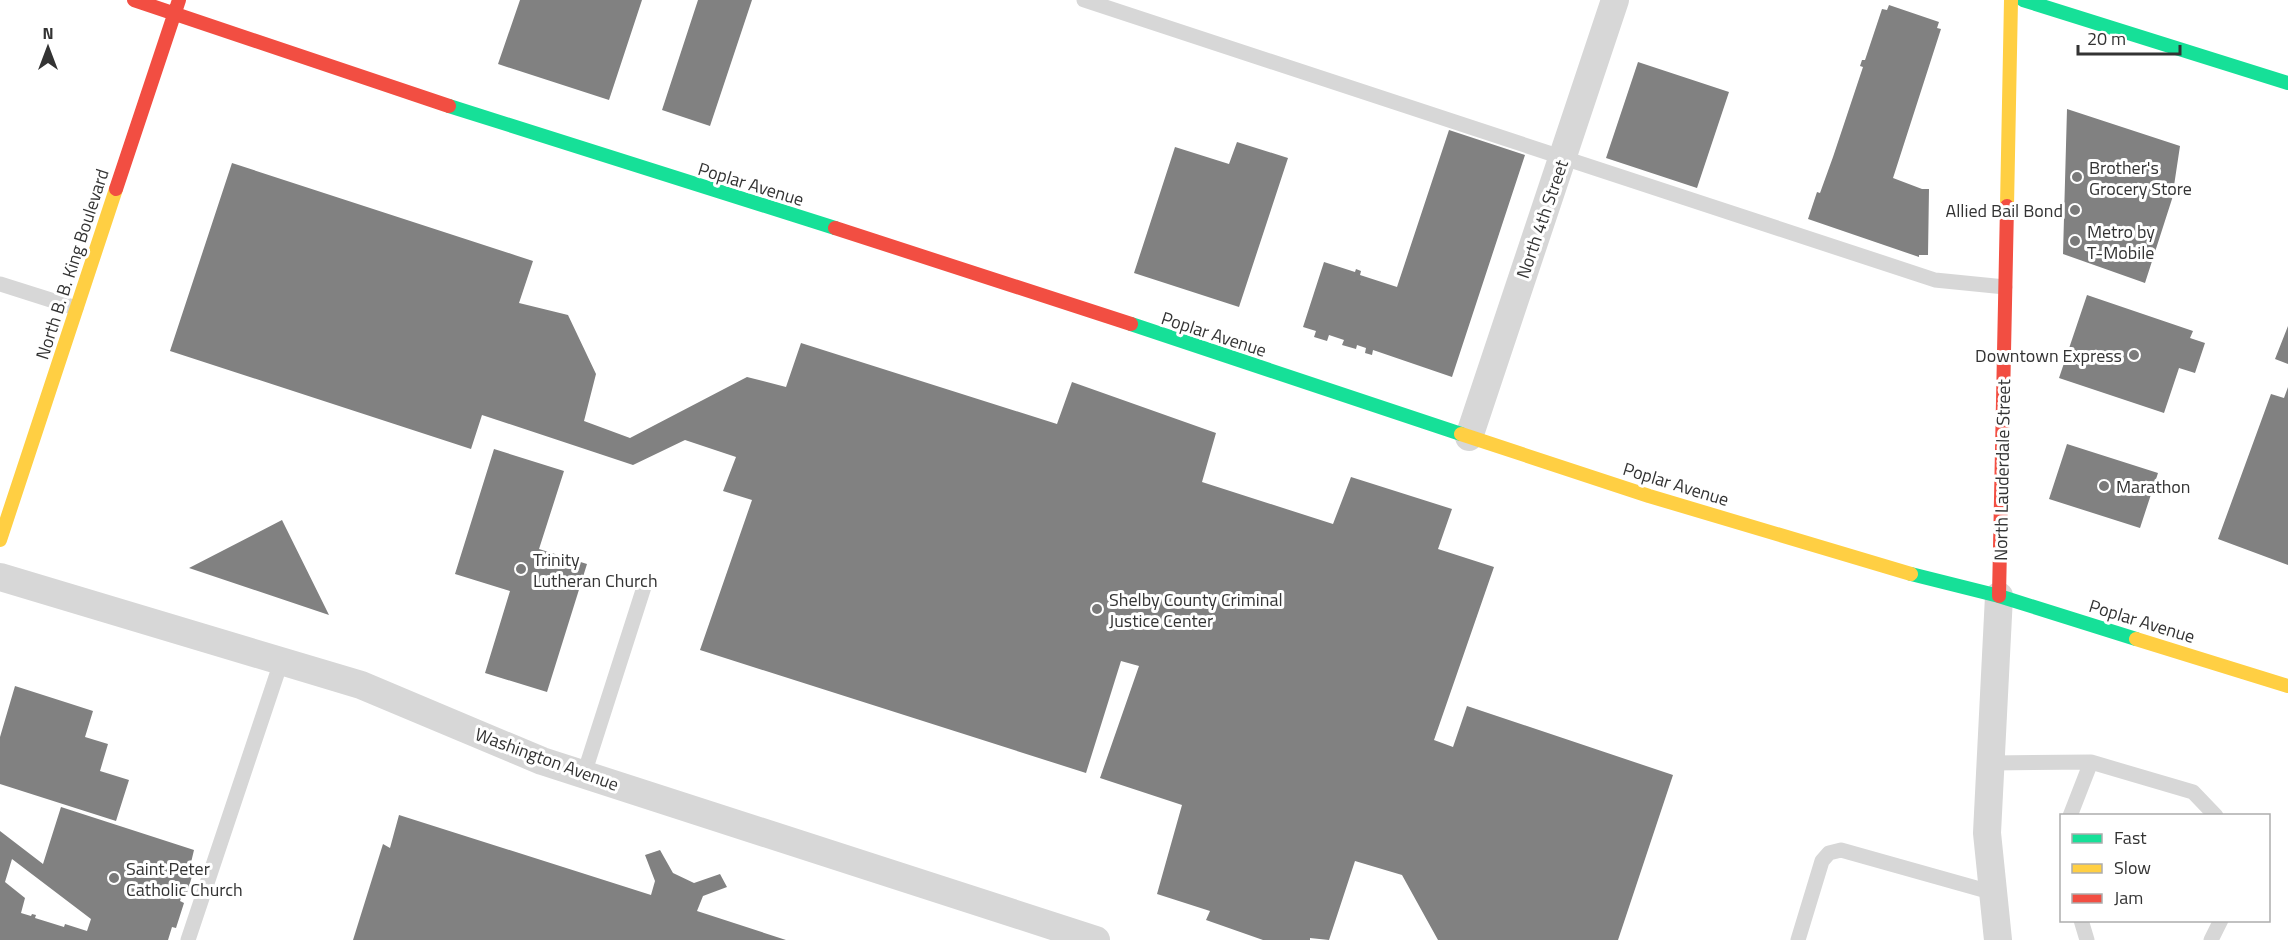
<svg xmlns="http://www.w3.org/2000/svg" width="2288" height="940" font-family="'Titillium Web',sans-serif">
	<style>
		.building { fill: #818181; fill-rule: evenodd }
		.lines { fill: none; stroke-linecap: round; stroke-linejoin: round }
		.lane { stroke: #d7d7d7; stroke-width: 15 }
		.street { stroke: #d7d7d7; stroke-width: 28 }
		.fast { stroke: #16e098; stroke-width: 14 }
		.slow { stroke: #ffcf43; stroke-width: 14 }
		.jam { stroke: #f24e42; stroke-width: 14 }
		.poi-dot { fill: #7a7a7a; stroke: #fff; stroke-width: 2 }
		.labels { text-anchor: middle; dominant-baseline: central; stroke-width: 6; stroke-linejoin: round; paint-order: stroke }
		.poi-label { font-size: 18px; fill: #333; stroke: #fff; text-anchor: start }
		.street-label { font-size: 18px; fill: #333; stroke: #fff }
	</style>
	<rect width="100%" height="100%" fill="#fff"/>
	<path class="building" d="M520,0H642L609,100L498,64Z
		M698,0H752L710,126L662,110Z
		M1889,5L1939,22L1937,28L1941,29L1893,178L1922,189H1929L1928,255H1919V257L1808,219L1817,192L1820,193L1833,157L1863,67L1860,66L1862,60H1865L1882,9L1887,10Z
		M1638,62L1729,92L1697,188L1606,158Z
		M2067,109L2180,146L2172,199L2145,283L2063,254Z
		M1449,130L1525,155L1452,377L1376,351L1373,350L1372,355L1365,353L1366,348L1357,345L1356,349L1342,345L1344,340L1329,335L1327,341L1314,337L1316,331L1303,327L1324,262L1355,272L1356,269L1361,271L1360,275L1397,287Z
		M1237,142L1288,158L1239,307L1134,273L1175,147L1229,164Z
		M232,163L533,261L519,303L568,315L596,374L584,421L630,438L747,377L786,387L801,343L1057,424L1072,382L1216,433L1202,482L1333,524L1351,477L1452,509L1438,549L1494,567L1434,740L1453,747L1467,706L1673,775L1618,940H1438L1402,875L1355,861L1329,940L1310,938V940H1263L1206,920L1210,911L1157,894L1182,805L1100,778L1139,666L1121,661L1086,773L700,650L752,500L723,491L736,457L685,440L633,465L482,415L471,449L170,351Z
		M2087,295L2193,331L2190,338L2205,343L2195,373L2179,368L2164,413L2059,378Z
		M2288,326V364L2275,359Z
		M2288,387V565L2218,539L2271,394L2284,398Z
		M2067,444L2158,473L2140,528L2049,499Z
		M494,449L564,471L539,549L587,564L547,692L485,673L510,591L455,574Z
		M282,520L329,615L189,568Z
		M15,686L93,711L85,737L108,744L100,771L129,780L116,821L0,784V737Z
		M61,807L194,850L189,871L193,873L186,896L182,895L180,901L184,903L176,928L172,927L168,940H0V831L43,864ZM12,859L91,919L87,931L65,924L64,927L35,918L36,915L32,914L31,916L21,913L25,898L5,882Z
		M399,815L651,895L655,881L645,855L660,850L673,873L694,883L720,874L727,887L703,896L697,911L786,940H353L383,844L390,848Z"/>
	<g class="lines">
		<path class="lane" d="M1084,0L1935,280L2005,287
			M0,284L76,308
			M1992,763L2091,762L2193,792L2216,816
			M584,774L644,587
			M2070,816L2091,762
			M2081,920L2087,940
			M188,940L281,662
			M1798,940L1822,861L1829,853L1841,850L1994,893
			M2211,940L2221,920"/>
		<path class="street" d="M1469,437L1615,0
			M0,577L361,685L542,761L1096,940
			M1998,940L1987,833L1999,596"/>
		<path class="fast" d="M2023,0L2288,83
			M449,106L835,228
			M1131,324L1461,434
			M1911,574L1999,596L2136,639"/>
		<path class="slow" d="M2007,206L2011,0
			M1461,434L1649,496L1911,574
			M0,540L116,189
			M2136,639L2288,686"/>
		<path class="jam" d="M134,0L449,106
			M116,189L179,0
			M835,228L1131,324
			M1999,596L2007,206"/>
	</g>
	<g class="poi-dot">
		<circle cx="2077" cy="177" r="6"/>
		<circle cx="2075" cy="210" r="6"/>
		<circle cx="2075" cy="241" r="6"/>
		<circle cx="2134" cy="355" r="6"/>
		<circle cx="2104" cy="486" r="6"/>
		<circle cx="521" cy="569" r="6"/>
		<circle cx="1097" cy="609" r="6"/>
		<circle cx="114" cy="878" r="6"/>
	</g>
	<g class="labels">
		<g class="poi-label">
			<text x="2089" y="167">Brother's<tspan x="2089" dy="21">Grocery Store</tspan></text>
			<text x="2063" y="210" text-anchor="end">Allied Bail Bond</text>
			<text x="2087" y="231">Metro by<tspan x="2087" dy="21">T-Mobile</tspan></text>
			<text x="2122" y="355" text-anchor="end">Downtown Express</text>
			<text x="2116" y="486">Marathon</text>
			<text x="533" y="559">Trinity<tspan x="533" dy="21">Lutheran Church</tspan></text>
			<text x="1109" y="599">Shelby County Criminal<tspan x="1109" dy="21">Justice Center</tspan></text>
			<text x="126" y="868">Saint Peter<tspan x="126" dy="21">Catholic Church</tspan></text>
		</g>
		<g class="street-label">
			<text transform="translate(751 184) rotate(17)">Poplar Avenue</text>
			<text transform="translate(1542 219) rotate(-71)">North 4th Street</text>
			<text transform="translate(72 264) rotate(-72)">North B. B. King Boulevard</text>
			<text transform="translate(1214 334) rotate(18)">Poplar Avenue</text>
			<text transform="translate(2002 470) rotate(-89)">North Lauderdale Street</text>
			<text transform="translate(1676 484) rotate(17)">Poplar Avenue</text>
			<text transform="translate(2142 621) rotate(17)">Poplar Avenue</text>
			<text transform="translate(547 759) rotate(20)">Washington Avenue</text>
		</g>
	</g>
	<rect x="2060" y="814" width="210" height="108" fill="#ffffff" stroke="#adadad" stroke-width="1.5"/>
	<rect x="2072" y="834" width="30" height="9" fill="#16e098" stroke="#adadad" stroke-width="1.5"/>
	<text x="2114" y="844" font-size="18" fill="#333333">Fast</text>
	<rect x="2072" y="864" width="30" height="9" fill="#ffcf43" stroke="#adadad" stroke-width="1.5"/>
	<text x="2114" y="874" font-size="18" fill="#333333">Slow</text>
	<rect x="2072" y="894" width="30" height="9" fill="#f24e42" stroke="#adadad" stroke-width="1.5"/>
	<text x="2114" y="904" font-size="18" fill="#333333">Jam</text>
	<g transform="translate(48 48)" stroke="#ffffff" stroke-width="4.5" paint-order="stroke">
	<path d="M0-4.5L10 22L0 15L-10 22Z" fill="#333333"/>
	<text y="-9" font-size="16" font-weight="bold" text-anchor="middle" fill="#333333">N</text>
	</g>
	<path d="M2078 45v9h102v-9" fill="none" stroke="#333333" stroke-width="3"/>
	<text x="2087" y="45" font-size="18" fill="#333333" stroke="#ffffff" stroke-width="4.5" paint-order="stroke">20 m</text>
</svg>
